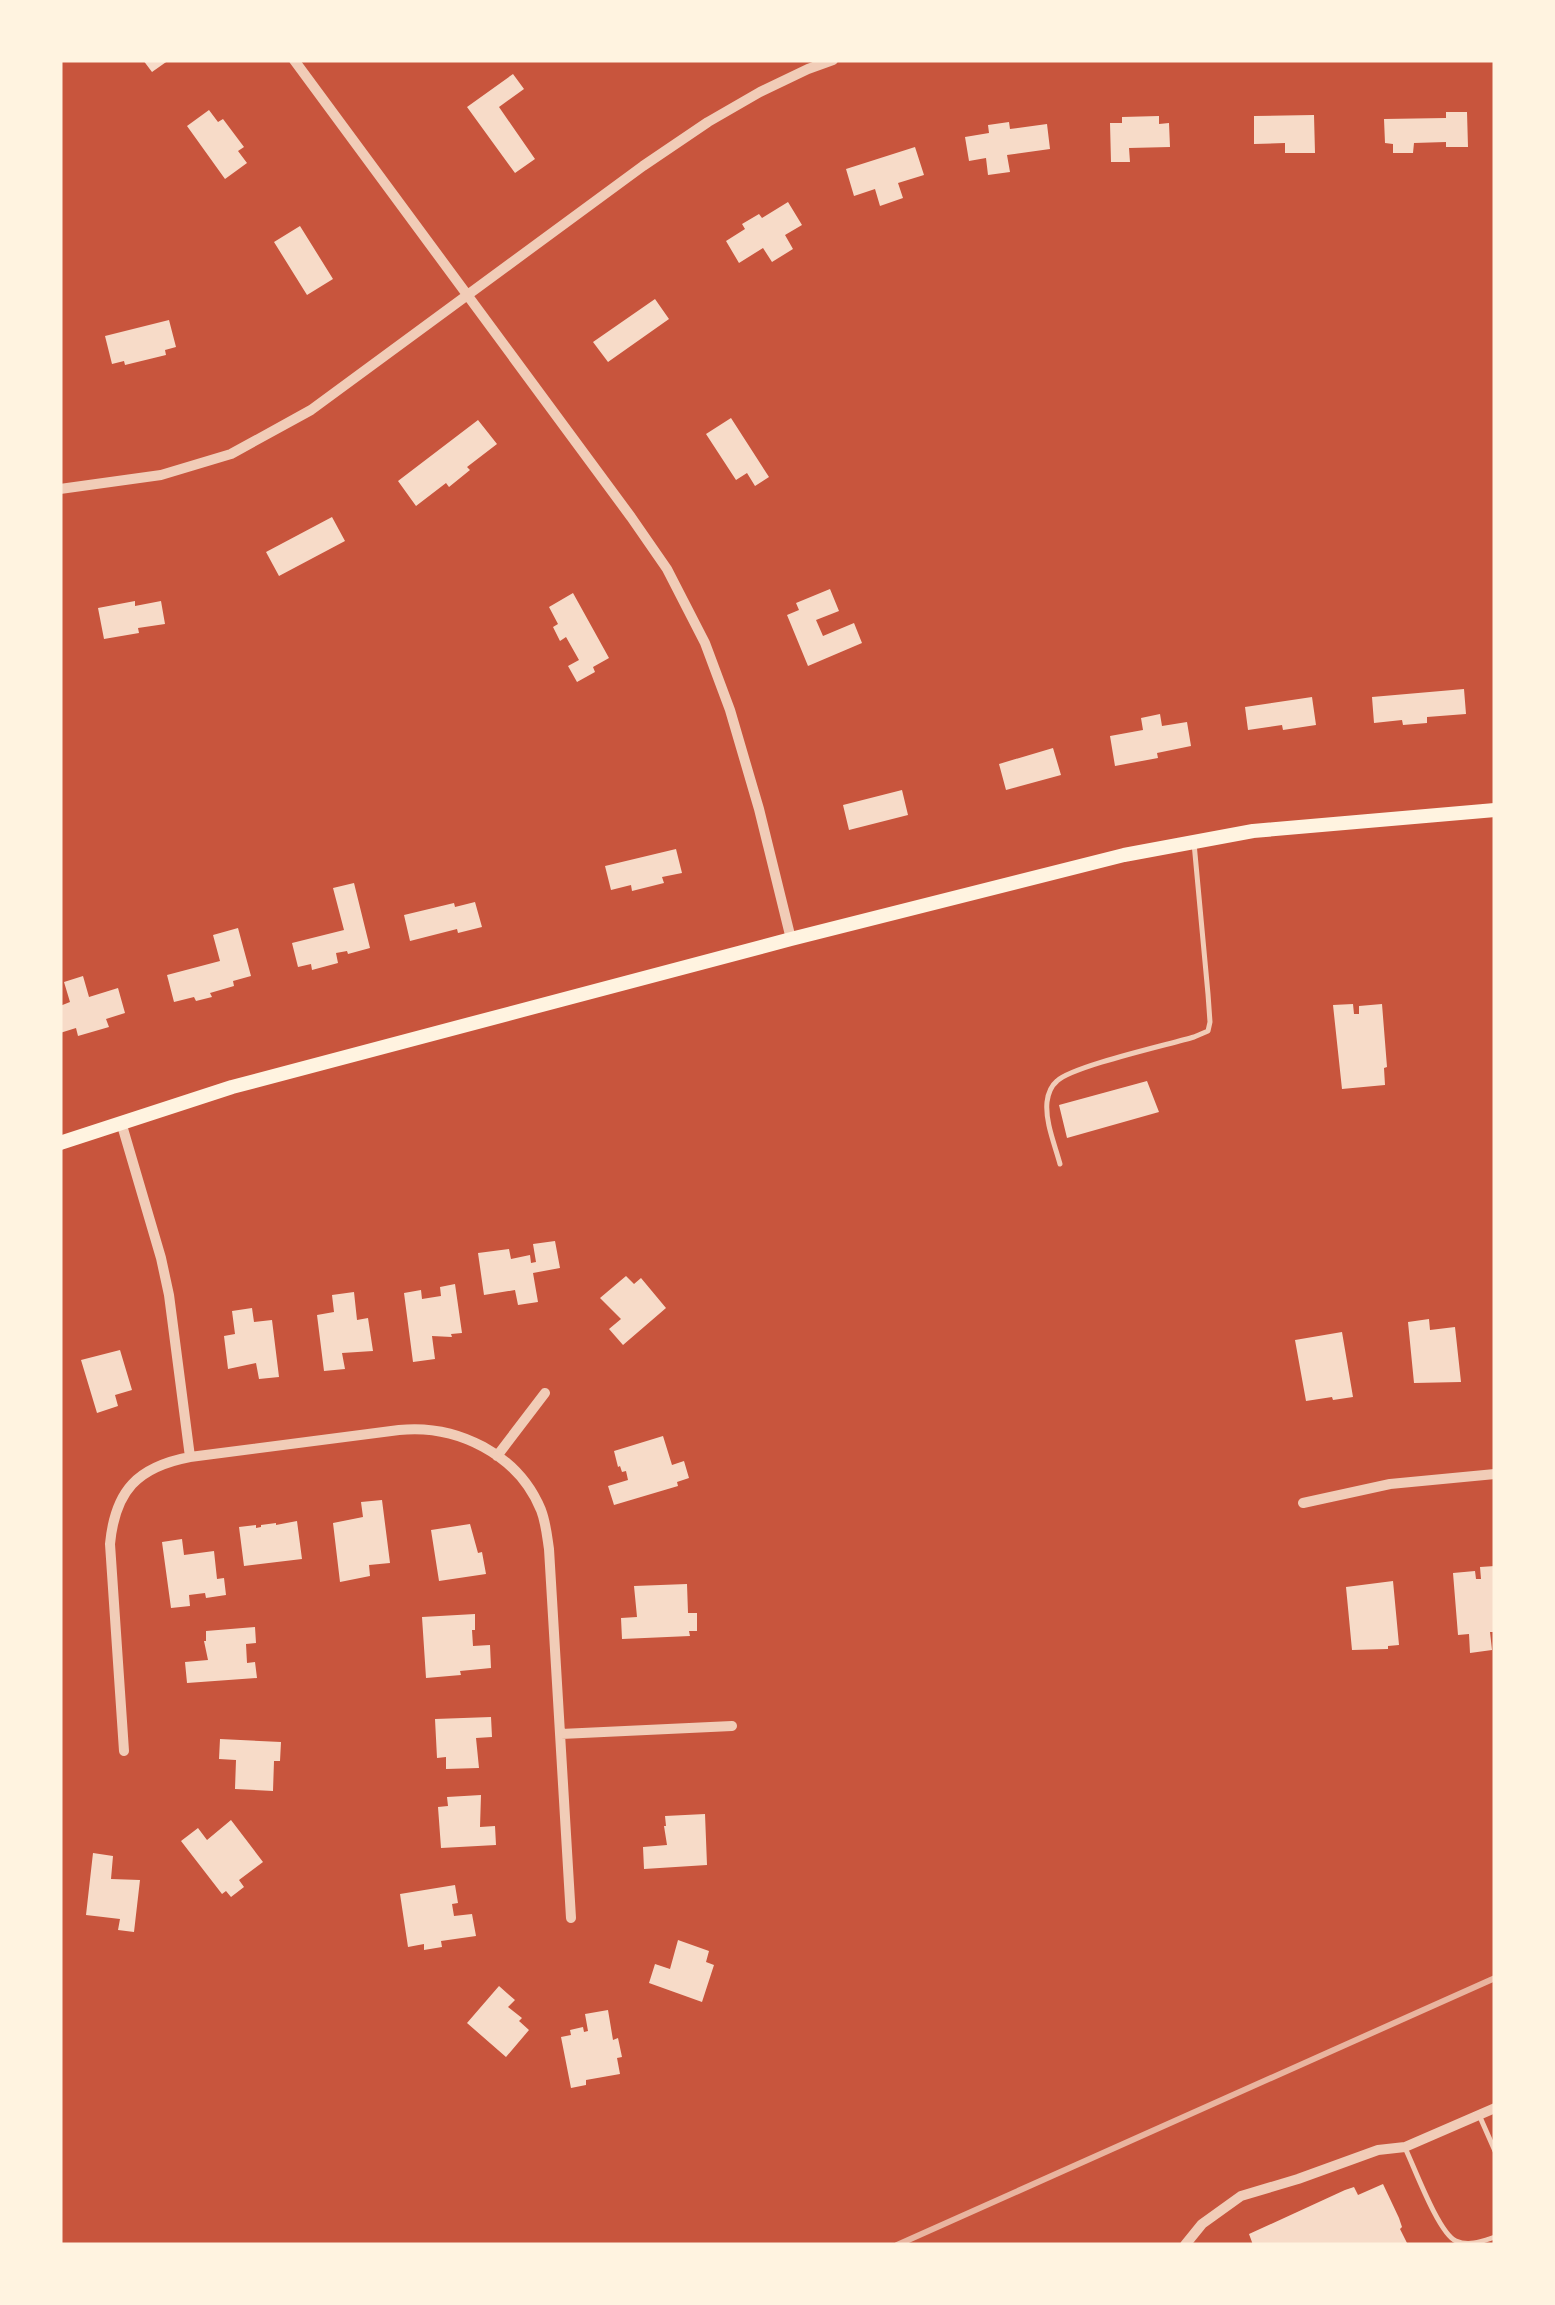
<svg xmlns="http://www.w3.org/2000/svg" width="1555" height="2305" font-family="'Sofia Sans Condensed',sans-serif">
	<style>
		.building { fill: #f7dbc8 }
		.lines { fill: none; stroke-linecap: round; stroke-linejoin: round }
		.service { stroke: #f1ccb7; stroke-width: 5 }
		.minor { stroke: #f1ccb7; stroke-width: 10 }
		.secondary { stroke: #fff3e0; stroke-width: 14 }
		.rail { stroke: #e9b49f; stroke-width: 6 }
	</style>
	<rect width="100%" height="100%" fill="#c8553d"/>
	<path class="building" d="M143,60H169L152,72Z
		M513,74L524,89L499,107L535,159L515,173L467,107Z
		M209,110L218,122L223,119L244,147L238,151L247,163L225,179L187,126Z
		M1446,112H1467L1468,147H1446V142L1414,143L1413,153H1393V144L1385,143L1384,119L1446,118Z
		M1314,115L1315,153H1285V143L1254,144V116Z
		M1159,116V124L1169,123L1170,147L1129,148L1130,162H1111L1110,123H1122V117Z
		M1009,122L1010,129L1047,124L1050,149L1007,155L1010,172L988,175L986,158L969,161L965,137L989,133L988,125Z
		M915,147L924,175L898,183L903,198L880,206L875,189L854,196L846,169Z
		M788,202L802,225L785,235L793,249L772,262L763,248L739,263L726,241L745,229L742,224L759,214L762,218Z
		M300,226L333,279L307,295L274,242Z
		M655,299L669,319L608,362L593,342Z
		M169,320L176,347L165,350L166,355L125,365L124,361L112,364L105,336Z
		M731,418L769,477L755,486L747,473L736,480L706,434Z
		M478,420L497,444L467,467L470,470L449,487L446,483L416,506L398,481Z
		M332,517L345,541L279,576L266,552Z
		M830,589L839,611L816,620L823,636L854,623L862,643L808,666L787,615L799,610L796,603Z
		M573,593L609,658L593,667L595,672L577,682L568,666L579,660L566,637L560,641L553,627L558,624L549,607Z
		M135,601V606L161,601L165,624L138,628L139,633L104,639L98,608Z
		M1464,689L1466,714L1427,717V723L1403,725L1402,720L1374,723L1372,697Z
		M1312,697L1316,725L1283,730L1282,725L1248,730L1245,707Z
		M1160,714L1162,726L1187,722L1191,746L1157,753L1158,758L1115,766L1110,736L1143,730L1141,718Z
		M1053,748L1061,775L1006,790L999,764Z
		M902,790L908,815L849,830L843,805Z
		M676,849L682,873L662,877L664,883L632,891L631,885L611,890L605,866Z
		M354,883L370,948L348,954L347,951L336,953L338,963L312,970L311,964L298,967L292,943L344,930L333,888Z
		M475,902L482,927L458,933L457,929L410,941L404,915L454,903L455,907Z
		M238,928L251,976L233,981L234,986L210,993L212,997L196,1001L194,997L174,1002L167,975L220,961L213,935Z
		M83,976L89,997L118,988L125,1013L106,1019L109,1027L78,1036L76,1028L60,1033V1006L70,1002L64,982Z
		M1353,1004L1354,1014H1359V1006L1382,1004L1387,1067L1384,1068L1385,1085L1342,1089L1333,1005Z
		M1147,1081L1159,1112L1067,1138L1059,1105Z
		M555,1241L560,1268L533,1273L538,1302L518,1305L515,1290L484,1295L478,1253L509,1249L511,1259L530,1255L531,1263L536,1262L533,1244Z
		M626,1276L634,1284L641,1278L666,1308L623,1345L609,1329L621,1319L600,1298Z
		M455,1284L462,1333L451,1334L452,1337L432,1336L435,1359L413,1362L404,1293L421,1290L422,1299L441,1296L440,1287Z
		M354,1292L357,1320L368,1318L373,1351L342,1353L345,1369L324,1371L317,1315L334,1312L332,1295Z
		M252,1308L254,1322L272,1320L279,1377L259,1379L256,1363L228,1369L224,1336L235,1334L232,1311Z
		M1429,1319L1430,1330L1455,1327L1461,1382L1414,1383L1408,1322Z
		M1342,1332L1353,1397L1333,1400L1332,1397L1306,1401L1295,1340Z
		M120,1350L132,1390L115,1395L118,1406L97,1413L81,1360Z
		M663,1436L672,1465L684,1461L689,1478L677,1482L678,1486L614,1505L608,1486L628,1480L626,1471L622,1472L620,1466L618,1467L614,1451Z
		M382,1500L390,1563L369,1565L370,1576L340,1582L333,1523L363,1517L361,1502Z
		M297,1521L302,1559L244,1566L239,1527L256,1525V1528L261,1527V1525L276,1523V1525Z
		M470,1524L478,1553L482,1552L486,1574L439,1581L431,1530Z
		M182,1539L184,1555L214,1551L217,1579L224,1578L226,1595L206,1598L205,1593L189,1595L190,1606L171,1608L162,1542Z
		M1495,1566V1632H1490L1492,1650L1470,1653L1469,1634L1458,1635L1453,1573L1475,1571L1476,1579H1481L1480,1567Z
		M1393,1581L1399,1645L1388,1646V1649L1352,1650L1346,1587Z
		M687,1584L688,1613H697V1631H689L690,1636L622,1639L621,1618L637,1617L634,1586Z
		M475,1614V1630H472L473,1646L490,1645L491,1668L460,1671L461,1675L426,1678L422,1617Z
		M255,1627L256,1643L246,1644L247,1663L255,1662L257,1678L187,1683L185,1662L208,1660L204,1641H206V1631Z
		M491,1717L492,1737L476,1738L479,1768L446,1769V1757L437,1758L435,1719Z
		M220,1739L281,1742L280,1761H274L273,1791L235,1789L236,1760L219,1759Z
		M481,1795L480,1827L495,1826L496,1845L441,1848L438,1807L448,1806L447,1797Z
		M705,1814L707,1865L644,1869L643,1847L667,1845L664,1826H666L665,1816Z
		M231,1820L263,1862L239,1880L244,1887L231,1897L226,1891L222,1894L181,1841L198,1828L207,1840Z
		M93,1853L113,1856L111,1879L140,1880L134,1932L118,1930L120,1919L86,1915Z
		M455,1885L458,1903L452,1904L454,1916L472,1914L476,1936L441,1941L442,1947L424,1950V1944L408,1947L400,1894Z
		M678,1940L709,1951L706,1962L714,1965L702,2002L649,1983L655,1964L670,1969Z
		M499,1986L515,2000L508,2007L522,2018L519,2021L529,2030L506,2057L467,2023Z
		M608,2010L613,2040L618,2038L622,2057L617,2058L620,2074L586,2080V2085L571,2088L561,2037L571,2035L570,2030L583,2027L584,2032L588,2031L585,2014Z
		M1383,2184L1399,2218L1402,2227L1400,2229L1408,2245H1253L1249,2234L1345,2190L1354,2187L1358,2195Z"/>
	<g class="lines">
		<path class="service" d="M1060,1164C1055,1145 1045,1122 1047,1102C1048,1094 1051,1086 1057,1081C1073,1066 1167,1045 1194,1037L1208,1031L1210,1022L1208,994L1194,843
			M1480,2117L1495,2151
			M1406,2150C1415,2169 1439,2234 1456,2241C1469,2247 1483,2241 1495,2237"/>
		<path class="minor" d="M294,60L631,517L667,569L705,643L730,710L759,809L791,939
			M60,489L161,475L231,454L311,410L643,166L708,122L760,92L808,69L833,60
			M121,1122L161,1258L169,1295L190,1457
			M497,1456L545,1393
			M1303,1503L1390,1484L1495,1474
			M561,1734L732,1726
			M124,1751L110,1544C115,1491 137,1467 190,1457L399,1430C457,1424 518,1454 541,1510C546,1523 547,1536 549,1549L571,1918
			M1185,2245L1202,2224L1241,2196L1298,2179L1378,2150L1405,2147L1495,2108"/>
		<path class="secondary" d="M60,1143L232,1087L791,939L1124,855L1253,831L1495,810"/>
		<path class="rail" d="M897,2245L1495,1978"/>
	</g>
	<rect width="1555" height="2305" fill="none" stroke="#fff3e0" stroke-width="125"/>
</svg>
